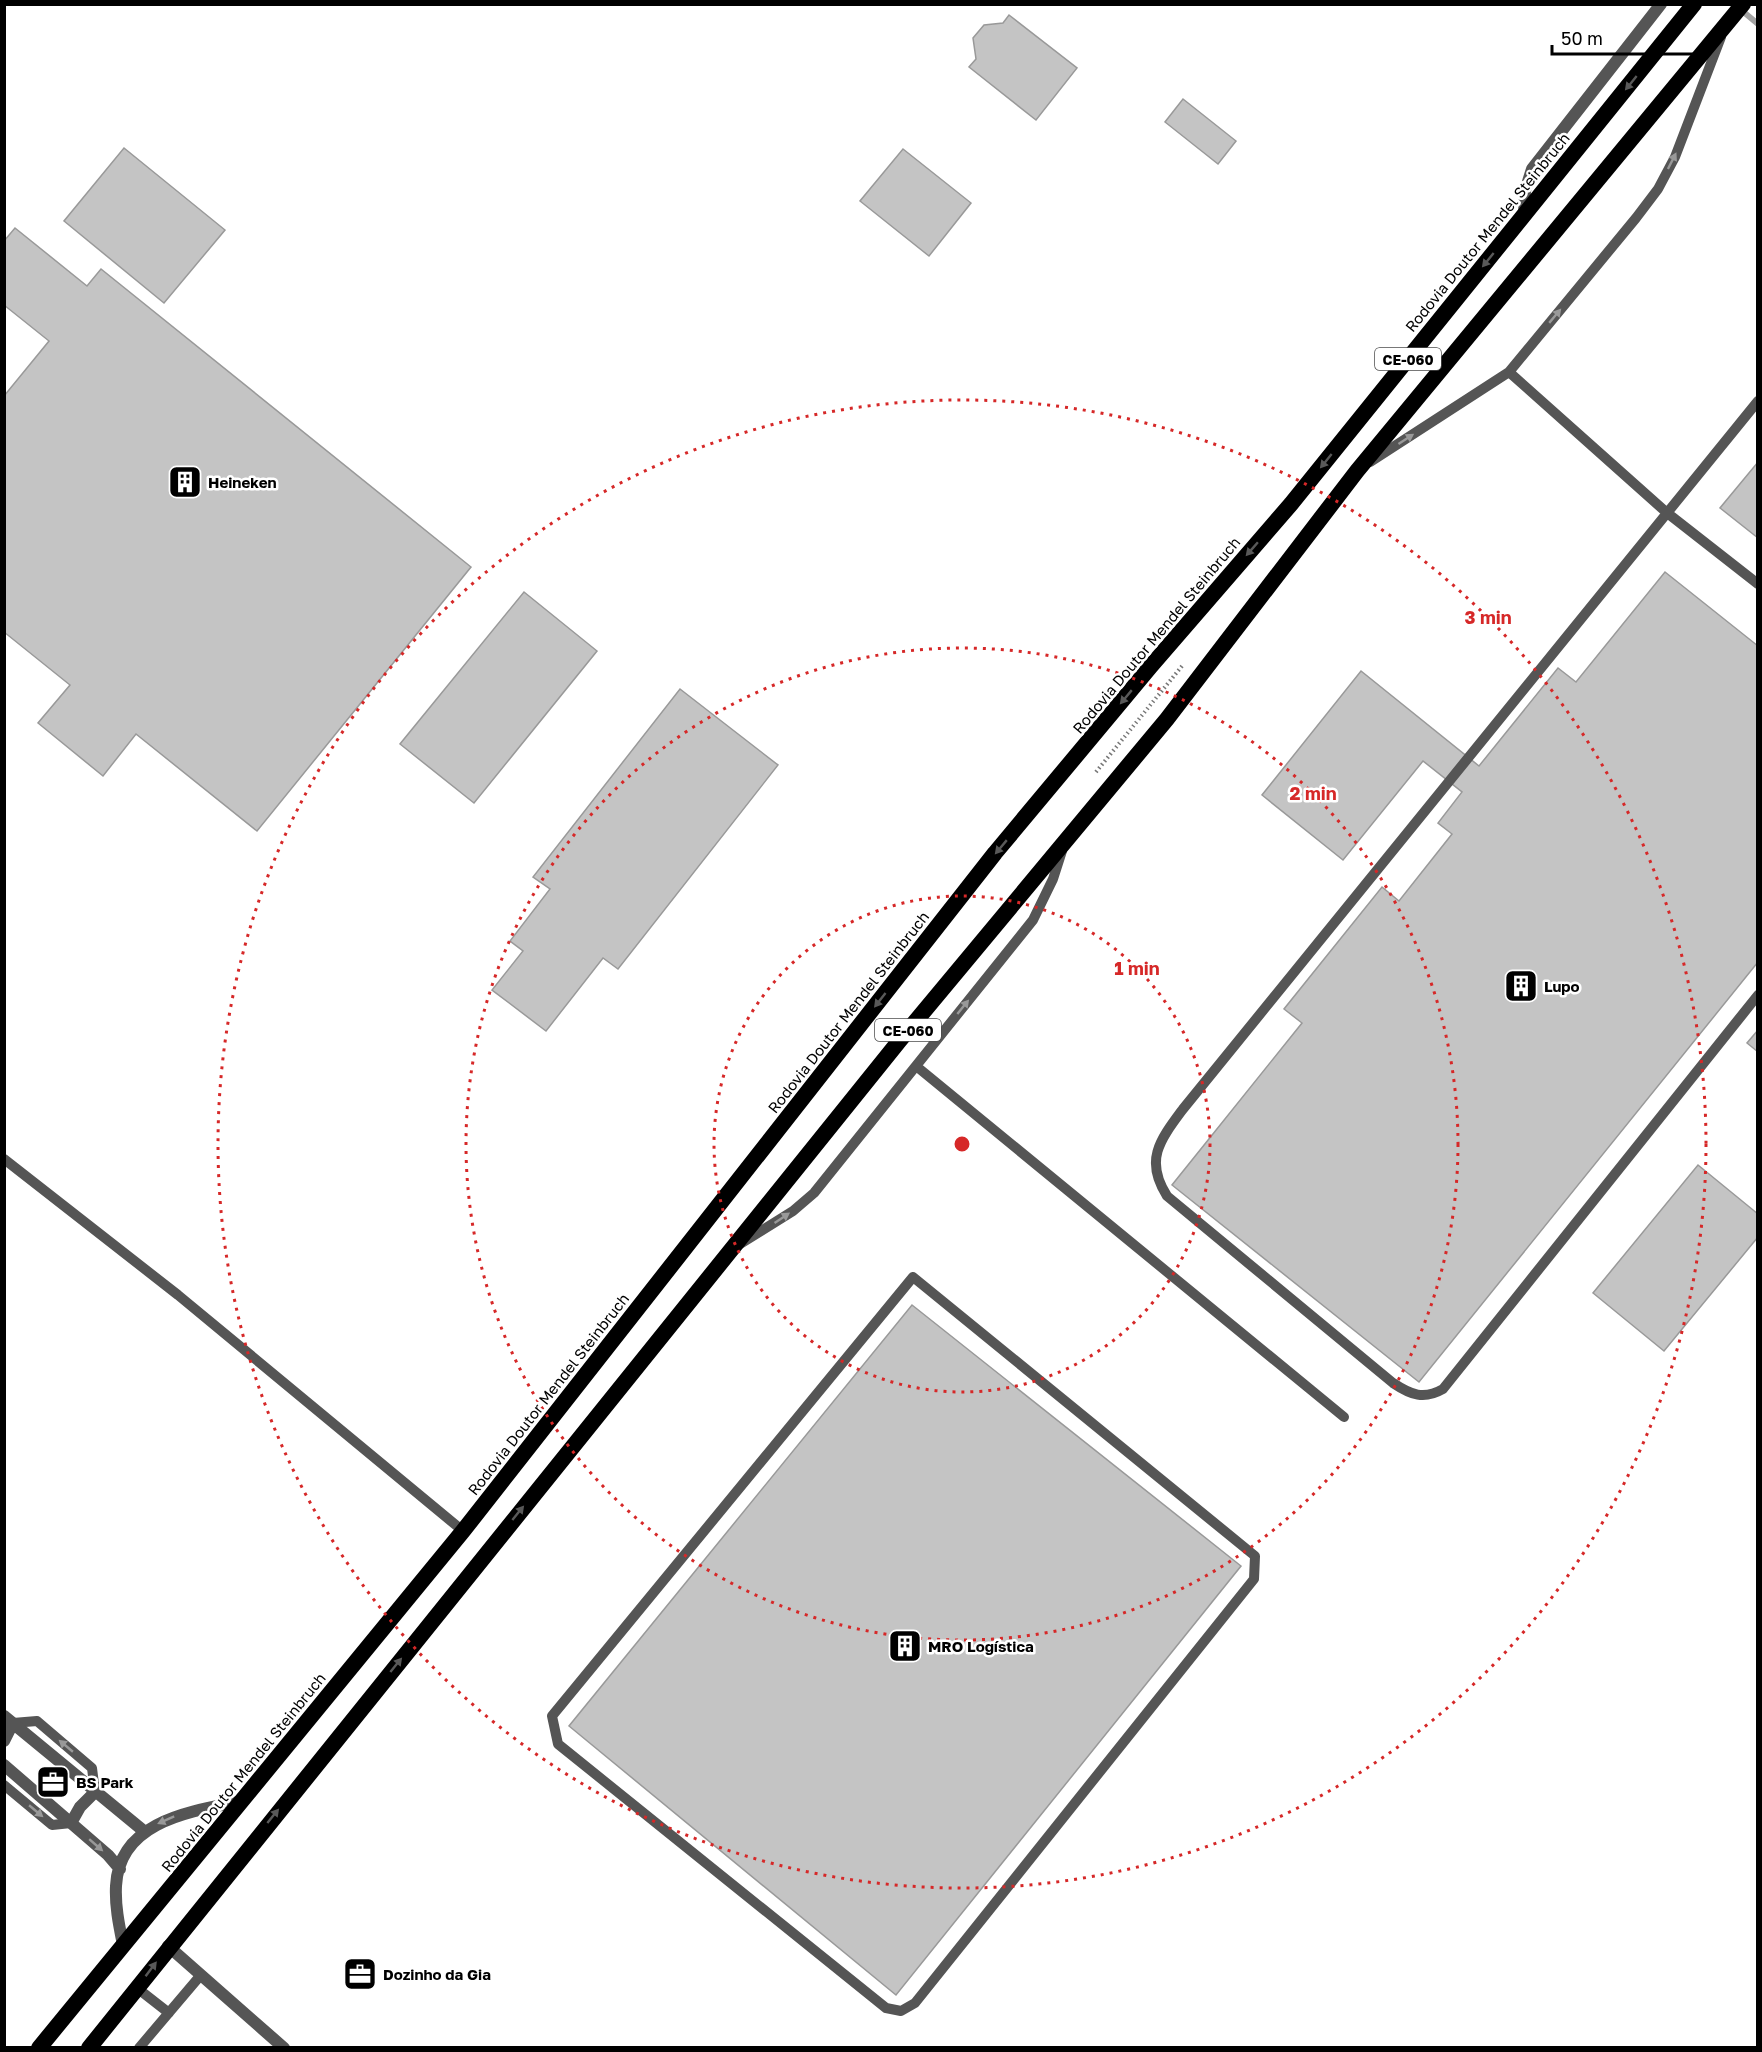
<svg xmlns="http://www.w3.org/2000/svg" width="1762" height="2052" font-family="'Golos Text',sans-serif">
	<style>
		.lines { fill: none; stroke-linecap: round; stroke-linejoin: round }
		.stream { stroke: #a3a3a3; stroke-width: 6 }
		.building { fill: #c4c4c4; stroke: #999; stroke-width: 1.5 }
		.path { stroke: #777; stroke-width: 4; stroke-dasharray: 1.5 3; stroke-linecap: butt }
		.service { stroke: #555; stroke-width: 10 }
		.minor { stroke: #555; stroke-width: 12 }
		.trunk { stroke: #000; stroke-width: 16 }
		.oneway { fill: #595959 }
		.oneway2 { fill: #999 }
		.ring { fill: none; stroke: #d62828; stroke-width: 3; stroke-dasharray: 3 6 }
		.labels { text-anchor: middle; dominant-baseline: central; stroke-width: 5; stroke-linejoin: round; paint-order: stroke }
		.shield { fill: #fff; stroke: #4c4c4c; stroke-width: 1.5 }
		.shield-label { font-size: 14px; font-weight: bold; fill: #000 }
		.street-label { font-size: 15px; fill: #000; stroke: #fff }
		.poi-label { font-size: 15px; font-weight: bold; fill: #000; stroke: #fff; text-anchor: start }
		.centre { fill: #d62828; stroke: #fff; stroke-width: 3 }
		.ring-label { font-size: 18px; text-anchor: middle; font-weight: bold; fill: #d62828; stroke: #fff; stroke-width: 5; stroke-linejoin: round; paint-order: stroke }
	</style>
	<rect width="100%" height="100%" fill="#fff"/>
	<g class="lines">
		<path class="stream" d="M1740,9L1758,24"/>
	</g>
	<path class="building" d="M1009,15L1077,68L1036,120L969,67L976,59L973,38L984,25L1003,23Z
		M1183,99L1236,141L1218,164L1165,122Z
		M124,148L225,230L164,303L64,221Z
		M903,149L971,203L929,256L860,201Z
		M15,228L87,286L101,269L471,567L257,831L136,734L103,776L38,723L70,685L4,632V396L49,341L4,305V241Z
		M1758,462V538L1720,508Z
		M1665,572L1758,646V962L1419,1382L1172,1185L1302,1023L1284,1009L1382,887L1399,901L1452,834L1438,823L1462,792L1423,761L1343,860L1262,795L1361,671L1479,766L1558,668L1576,682Z
		M524,592L597,651L474,803L400,744Z
		M680,689L778,765L618,969L603,958L546,1031L492,990L523,951L510,941L550,889L533,877Z
		M1758,1030V1052L1747,1043Z
		M1698,1165L1758,1214V1237L1664,1351L1593,1293Z
		M912,1305L1241,1566L896,1995L569,1726Z"/>
	<g class="lines">
		<path class="path" d="M1096,772L1182,666"/>
		<path class="service" d="M1509,372L1666,512L1758,584
			M1758,401L1183,1109C1160,1140 1144,1160 1167,1196L1393,1383C1411,1395 1424,1400 1443,1389L1758,995
			M1370,462L1509,372L1636,218L1658,189L1675,157L1721,37
			M916,1066L1344,1417
			M4,1159L178,1295L463,1531
			M740,1244L793,1211L814,1193L1033,920L1053,879L1062,851
			M913,1277L1255,1556L1254,1579L915,2003L901,2011L886,2008L558,1744L552,1716Z
			M13,1723L37,1721L92,1768L95,1792
			M4,1785L52,1825L71,1823
			M137,1988L169,2013
			M139,2048L200,1976"/>
		<path class="minor" d="M1524,214L1525,191L1532,169L1661,4
			M4,1716L145,1832
			M4,1741L13,1723
			M4,1765L108,1855L120,1869
			M71,1823L80,1807L95,1792
			M123,1945C119,1925 115,1906 116,1886C119,1820 193,1811 243,1801
			M168,1946L284,2048"/>
		<path class="trunk" d="M39,2048L463,1531L995,853L1151,666L1291,504L1694,4
			M89,2048L900,1040L1167,719L1357,471L1743,4"/>
	</g>
	<defs><path id="oneway-solid" d="M-6-.8H1V-3.2L6.5 0L1 3.2V.8H-6Z" transform="scale(1.5)"/></defs>
	<g class="oneway">
		<use href="#oneway-solid" transform="translate(1631 83) rotate(129)"/>
		<use href="#oneway-solid" transform="translate(1488 260) rotate(129)"/>
		<use href="#oneway-solid" transform="translate(1326 461) rotate(129)"/>
		<use href="#oneway-solid" transform="translate(1252 549) rotate(131)"/>
		<use href="#oneway-solid" transform="translate(1126 697) rotate(130)"/>
		<use href="#oneway-solid" transform="translate(1001 847) rotate(130)"/>
		<use href="#oneway-solid" transform="translate(880 1000) rotate(128)"/>
		<use href="#oneway-solid" transform="translate(518 1513) rotate(-51)"/>
		<use href="#oneway-solid" transform="translate(396 1665) rotate(-51)"/>
		<use href="#oneway-solid" transform="translate(273 1816) rotate(-51)"/>
		<use href="#oneway-solid" transform="translate(151 1969) rotate(-53)"/>
	</g>
	<g class="oneway2">
		<use href="#oneway-solid" transform="translate(1672 161) rotate(-63)"/>
		<use href="#oneway-solid" transform="translate(1555 316) rotate(-50)"/>
		<use href="#oneway-solid" transform="translate(1406 439) rotate(-33)"/>
		<use href="#oneway-solid" transform="translate(963 1007) rotate(-51)"/>
		<use href="#oneway-solid" transform="translate(782 1218) rotate(-34)"/>
		<use href="#oneway-solid" transform="translate(66 1746) rotate(-140)"/>
		<use href="#oneway-solid" transform="translate(36 1811) rotate(40)"/>
		<use href="#oneway-solid" transform="translate(166 1820) rotate(156)"/>
		<use href="#oneway-solid" transform="translate(96 1845) rotate(41)"/>
	</g>
	<g class="ring">
		<circle cx="962" cy="1144" r="248"/>
		<circle cx="962" cy="1144" r="496"/>
		<circle cx="962" cy="1144" r="744"/>
	</g>
	<defs>
		<g id="building-square" transform="scale(1.725)"><rect x="-9" y="-9" width="18" height="18" rx="4" fill="#000" stroke="#fff"/><path d="M-4-6H4V6H1V3H-1V6H-4ZM-2.5-4.3h1.7v1.8h-1.7ZM.8-4.3h1.7v1.8H.8ZM-2.5-1h1.7V.8h-1.7ZM.8-1h1.7V.8H.8Z" fill="#fff"/></g>
		<g id="office-square" transform="scale(1.725)"><rect x="-9" y="-9" width="18" height="18" rx="4" fill="#000" stroke="#fff"/><path d="M-6-3h4V-5.5h4V-3h4V5H-6ZM-1-4.5V-3h2v-1.5ZM-6 0V1H6V0Z" fill="#fff"/></g>
	</defs>
	<g fill-rule="evenodd">
		<use href="#building-square" x="185" y="482"/>
		<use href="#building-square" x="1521" y="986"/>
		<use href="#building-square" x="905" y="1646"/>
		<use href="#office-square" x="53" y="1782"/>
		<use href="#office-square" x="360" y="1974"/>
	</g>
	<g class="labels">
		<g class="shield">
			<rect x="1375" y="348" width="66" height="22" rx="4.5"/>
			<rect x="875" y="1019" width="66" height="22" rx="4.5"/>
		</g>
		<g class="shield-label">
			<text x="1408" y="359">CE-060</text>
			<text x="908" y="1030">CE-060</text>
		</g>
		<g class="street-label">
			<text transform="translate(1487 232) rotate(-51)">Rodovia Doutor Mendel Steinbruch</text>
			<text transform="translate(1156 635) rotate(-50)">Rodovia Doutor Mendel Steinbruch</text>
			<text transform="translate(848 1012) rotate(-52)">Rodovia Doutor Mendel Steinbruch</text>
			<text transform="translate(548 1394) rotate(-52)">Rodovia Doutor Mendel Steinbruch</text>
			<text transform="translate(243 1772) rotate(-51)">Rodovia Doutor Mendel Steinbruch</text>
		</g>
		<g class="poi-label">
			<text x="208" y="482">Heineken</text>
			<text x="1544" y="986">Lupo</text>
			<text x="928" y="1646">MRO Logística</text>
			<text x="76" y="1782">BS Park</text>
			<text x="383" y="1974">Dozinho da Gia</text>
		</g>
	</g>
	<circle cx="962" cy="1144" r="9" class="centre"/>
	<g class="ring-label">
		<text x="1488" y="624">3 min</text>
		<text x="1313" y="800">2 min</text>
		<text x="1137" y="975">1 min</text>
	</g>
	<rect width="1762" height="2052" fill="none" stroke="#000000" stroke-width="12"/>
	<path d="M1552 45v9h154v-9" fill="none" stroke="#000000" stroke-width="3"/>
	<text x="1561" y="45" font-size="18" fill="#000000" stroke="#ffffff" stroke-width="4.5" paint-order="stroke">50 m</text>
</svg>
